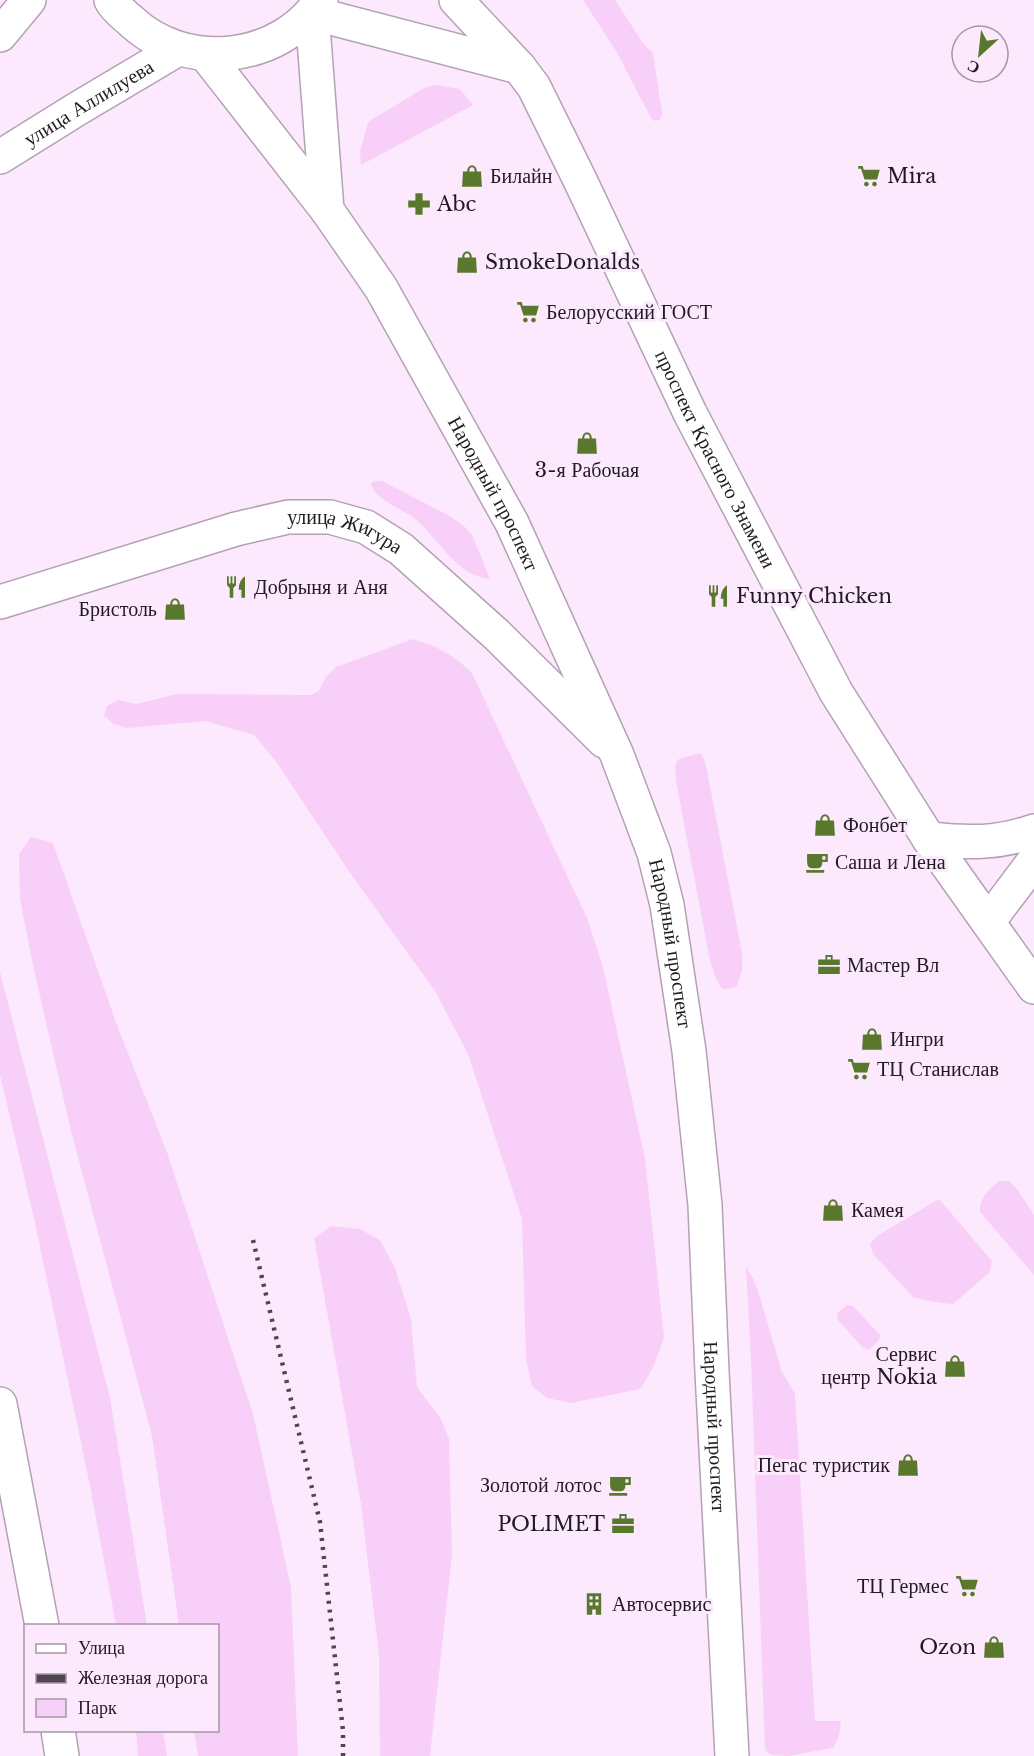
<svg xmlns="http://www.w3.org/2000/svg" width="1034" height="1756" font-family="'Libre Baskerville',serif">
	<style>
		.green { fill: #f7cff9 }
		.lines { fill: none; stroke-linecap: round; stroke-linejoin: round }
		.major-casing { stroke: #b4a1b5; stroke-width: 36 }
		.major { stroke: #fff; stroke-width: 33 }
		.rail { stroke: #504650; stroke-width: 4.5; stroke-dasharray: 3 6; stroke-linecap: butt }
		.labels { text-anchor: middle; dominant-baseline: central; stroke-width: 6; stroke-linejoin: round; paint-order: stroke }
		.street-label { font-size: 20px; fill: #211a21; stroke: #fde9fe }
		.poi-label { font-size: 20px; fill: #211a21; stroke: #fde9fe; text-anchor: start }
	</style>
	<rect width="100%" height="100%" fill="#fde9fe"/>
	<path class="green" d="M583,0H615L643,43L653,53L662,113L660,120L655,121L651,118L616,51Z
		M435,85L460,89L473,105L361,165L360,152L368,122L424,88Z
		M376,481H382L448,515L464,526L472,535L489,576V579C455,575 438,537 414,518C402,509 373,499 371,483Z
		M413,639C438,647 453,654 472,673L587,918L603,967L645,1158L664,1337C658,1356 652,1373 640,1389L571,1403L547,1398L532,1386L526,1359L522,1219L468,1054L435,991L350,873L277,763L254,735L205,721L127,728L114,724L104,716L107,706L118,700L136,704L177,694L311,695L319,691L325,678L336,667Z
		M699,753L702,755L706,765L742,953V971L737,986L732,988L722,989L717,981L710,961L676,781L675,765L679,759Z
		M31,837L53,843L117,1025L167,1152L253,1414L291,1587L298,1756H198L194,1731L218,1730V1626L179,1625L152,1436L70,1127L32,961L20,899L19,854Z
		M0,972L110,1398L147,1625H116L90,1486L35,1223L0,1075Z
		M999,1181H1009L1017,1189L1034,1215V1275L980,1212C979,1197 989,1190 999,1181Z
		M937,1200H940L992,1261L990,1272L953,1304C945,1304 921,1300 913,1297L873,1254L870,1244L877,1236Z
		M331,1226L360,1229L380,1240L395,1268L411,1319L417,1387L441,1419L449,1439L452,1555L430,1756H380L379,1655L361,1504L314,1238Z
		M746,1267L753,1278L759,1294L782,1372L795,1394L815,1721H841L839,1736L833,1748L788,1756L771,1755L765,1750L751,1359Z
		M847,1305L853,1306L880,1335L879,1340L869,1350L863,1348L838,1320L837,1313Z
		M136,1731H163L167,1756H138Z"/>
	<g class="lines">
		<g class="major-casing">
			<g id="major">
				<path d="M111,0C115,8 123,14 130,20C184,72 279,63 321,0"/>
				<path id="s1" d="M456,0L519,67L534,87L580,180L690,413L836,692L929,839L1034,987"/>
				<path d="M312,13L519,67"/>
				<path d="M312,13L327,210"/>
				<path d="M0,35L29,0"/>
				<path id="s2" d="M206,55L327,210L381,288L512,523L617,755L654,853L667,905L689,1051L705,1205L712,1372L732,1756"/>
				<path id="s3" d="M0,157L77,109L178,49"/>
				<path id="s4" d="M0,602L236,529L288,517H330L366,527L401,549L497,635L604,741"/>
				<path d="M929,839C968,843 997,844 1034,831"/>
				<path d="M988,922L1034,861"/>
				<path d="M0,1404L42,1626"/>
				<path d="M58,1730L62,1756"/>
			</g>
		</g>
		<use href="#major" class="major"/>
		<path class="rail" d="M253,1240L320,1522L343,1731V1756"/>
	</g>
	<defs>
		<g id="shop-bare" transform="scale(1.8)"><path d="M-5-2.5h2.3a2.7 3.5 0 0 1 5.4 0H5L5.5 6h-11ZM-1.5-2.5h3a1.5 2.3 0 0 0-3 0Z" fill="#59782d" stroke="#fde9fe" stroke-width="2.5" paint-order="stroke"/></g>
		<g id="supermarket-bare" transform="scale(1.8)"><path d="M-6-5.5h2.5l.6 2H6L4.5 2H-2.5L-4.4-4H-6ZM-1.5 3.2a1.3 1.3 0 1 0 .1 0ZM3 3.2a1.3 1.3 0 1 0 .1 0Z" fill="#59782d" stroke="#fde9fe" stroke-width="2.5" paint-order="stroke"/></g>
		<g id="pharmacy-bare" transform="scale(1.8)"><path d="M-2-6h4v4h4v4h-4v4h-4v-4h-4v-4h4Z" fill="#59782d" stroke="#fde9fe" stroke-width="2.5" paint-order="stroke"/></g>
		<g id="restaurant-bare" transform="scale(1.8)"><path d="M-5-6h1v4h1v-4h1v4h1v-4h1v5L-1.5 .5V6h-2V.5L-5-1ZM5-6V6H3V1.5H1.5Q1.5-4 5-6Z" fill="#59782d" stroke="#fde9fe" stroke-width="2.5" paint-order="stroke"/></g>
		<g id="cafe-bare" transform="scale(1.8)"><path d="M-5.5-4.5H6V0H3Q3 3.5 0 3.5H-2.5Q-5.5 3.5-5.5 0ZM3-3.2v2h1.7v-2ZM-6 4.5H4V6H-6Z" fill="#59782d" stroke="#fde9fe" stroke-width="2.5" paint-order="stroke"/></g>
		<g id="office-bare" transform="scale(1.8)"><path d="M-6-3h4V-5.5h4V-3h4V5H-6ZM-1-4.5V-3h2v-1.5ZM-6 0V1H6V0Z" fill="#59782d" stroke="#fde9fe" stroke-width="2.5" paint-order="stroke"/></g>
		<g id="building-bare" transform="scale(1.8)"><path d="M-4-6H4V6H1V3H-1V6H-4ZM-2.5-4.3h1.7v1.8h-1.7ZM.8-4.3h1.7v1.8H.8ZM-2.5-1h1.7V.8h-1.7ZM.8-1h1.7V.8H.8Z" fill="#59782d" stroke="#fde9fe" stroke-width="2.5" paint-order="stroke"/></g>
	</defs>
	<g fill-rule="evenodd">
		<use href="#shop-bare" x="472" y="176"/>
		<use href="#supermarket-bare" x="869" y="176"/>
		<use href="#pharmacy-bare" x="419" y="204"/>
		<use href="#shop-bare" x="467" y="262"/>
		<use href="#supermarket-bare" x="528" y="312"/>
		<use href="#shop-bare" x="587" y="443"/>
		<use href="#restaurant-bare" x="236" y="587"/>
		<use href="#restaurant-bare" x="718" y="596"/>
		<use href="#shop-bare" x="175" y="609"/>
		<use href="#shop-bare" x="825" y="825"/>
		<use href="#cafe-bare" x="817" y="862"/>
		<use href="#office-bare" x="829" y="965"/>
		<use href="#shop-bare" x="872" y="1039"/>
		<use href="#supermarket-bare" x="859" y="1069"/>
		<use href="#shop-bare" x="833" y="1210"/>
		<use href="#shop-bare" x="955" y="1366"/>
		<use href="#shop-bare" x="908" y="1465"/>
		<use href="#cafe-bare" x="620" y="1485"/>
		<use href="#office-bare" x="623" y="1524"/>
		<use href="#supermarket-bare" x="967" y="1586"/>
		<use href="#building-bare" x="594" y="1604"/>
		<use href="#shop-bare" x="994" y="1647"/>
	</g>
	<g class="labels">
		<g class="street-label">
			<text stroke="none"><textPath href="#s3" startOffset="104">улица Аллилуева</textPath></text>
			<text stroke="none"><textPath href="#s1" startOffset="531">проспект Красного Знамени</textPath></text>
			<text stroke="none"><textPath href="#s2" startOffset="526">Народный проспект</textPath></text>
			<text stroke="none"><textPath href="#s4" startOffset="360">улица Жигура</textPath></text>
			<text stroke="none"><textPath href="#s2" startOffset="1012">Народный проспект</textPath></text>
			<text stroke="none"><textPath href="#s2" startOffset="1498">Народный проспект</textPath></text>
		</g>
		<g class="poi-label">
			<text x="490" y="176">Билайн</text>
			<text x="887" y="176">Mira</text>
			<text x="437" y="204">Abc</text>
			<text x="485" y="262">SmokeDonalds</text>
			<text x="546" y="312">Белорусский ГОСТ</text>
			<text x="587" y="470" text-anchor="middle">3-я Рабочая</text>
			<text x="254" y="587">Добрыня и Аня</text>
			<text x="736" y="596">Funny Chicken</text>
			<text x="157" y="609" text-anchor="end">Бристоль</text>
			<text x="843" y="825">Фонбет</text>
			<text x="835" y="862">Саша и Лена</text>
			<text x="847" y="965">Мастер Вл</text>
			<text x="890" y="1039">Ингри</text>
			<text x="877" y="1069">ТЦ Станислав</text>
			<text x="851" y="1210">Камея</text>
			<text x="937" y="1354" text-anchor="end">Сервис<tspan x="937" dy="23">центр Nokia</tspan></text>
			<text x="890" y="1465" text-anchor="end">Пегас туристик</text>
			<text x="602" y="1485" text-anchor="end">Золотой лотос</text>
			<text x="605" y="1524" text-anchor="end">POLIMET</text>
			<text x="949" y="1586" text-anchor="end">ТЦ Гермес</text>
			<text x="612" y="1604">Автосервис</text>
			<text x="976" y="1647" text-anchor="end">Ozon</text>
		</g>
	</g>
	<rect x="24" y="1624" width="195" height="108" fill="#fde9fe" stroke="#a596a6" stroke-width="1.5"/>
	<rect x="36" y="1644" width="30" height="9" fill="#ffffff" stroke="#a596a6" stroke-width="1.5"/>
	<text x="78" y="1654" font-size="18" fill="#211a21">Улица</text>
	<rect x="36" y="1674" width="30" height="9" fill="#504650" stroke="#a596a6" stroke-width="1.5"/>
	<text x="78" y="1684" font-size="18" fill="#211a21">Железная дорога</text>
	<rect x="36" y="1699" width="30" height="18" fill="#f7cff9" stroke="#a596a6" stroke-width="1.5"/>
	<text x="78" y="1714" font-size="18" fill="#211a21">Парк</text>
	<g transform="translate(980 54) rotate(207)"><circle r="28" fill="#fde9fe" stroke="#a596a6" stroke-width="1.5"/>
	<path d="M0-4.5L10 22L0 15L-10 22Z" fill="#59782d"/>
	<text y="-9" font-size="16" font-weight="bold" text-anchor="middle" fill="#211a21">С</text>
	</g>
</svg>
